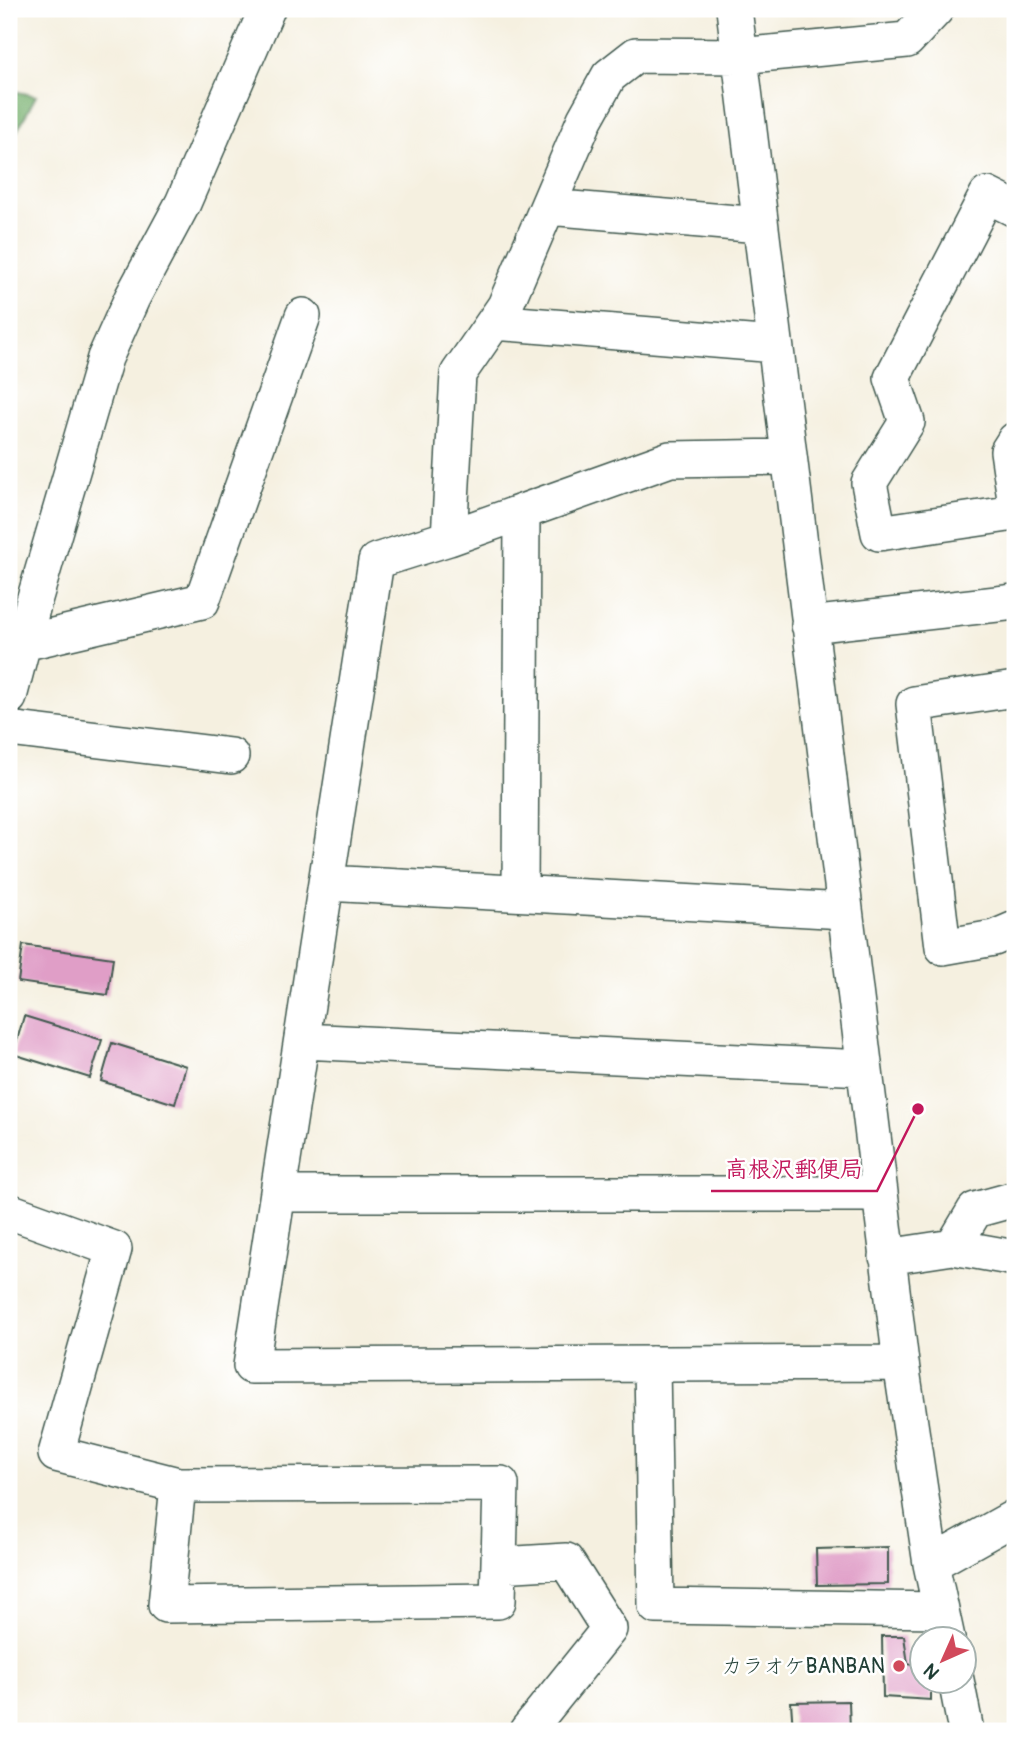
<svg xmlns="http://www.w3.org/2000/svg" width="1024" height="1740" font-family="Pangolin,'Klee One',sans-serif">
	<style>
		.forest { fill: #77b06e; stroke: #4b7651; stroke-width: 2 }
		.building { fill: #e09ec7 }
		.lines { fill: none; stroke-linecap: round; stroke-linejoin: round }
		.minor-casing { stroke: #3f584e; stroke-width: 38 }
		.minor { stroke: #fff; stroke-width: 35 }
		.poi-dot { fill: #d1495b; stroke: #fff; stroke-width: 2.5 }
		.labels { text-anchor: middle; dominant-baseline: central; stroke-width: 5; stroke-linejoin: round; paint-order: stroke }
		.poi-label { font-size: 21px; fill: #1f3d34; stroke: #fff; text-anchor: end }
		.leader { fill: none; stroke: #c2185b; stroke-width: 2.5 }
		.callout-dot { fill: #c2185b; stroke: #fff; stroke-width: 2.5 }
		.callout-label { font-size: 23px; text-anchor: middle; font-weight: bold; fill: #c2185b; stroke: #fff; stroke-width: 5; stroke-linejoin: round; paint-order: stroke }
	</style>
	<rect width="100%" height="100%" fill="#fff"/>
	<filter id="ink" filterUnits="userSpaceOnUse"><feTurbulence type="fractalNoise" baseFrequency=".0143" numOctaves="2"/><feDisplacementMap in="SourceGraphic" scale="14" xChannelSelector="R" yChannelSelector="G"/><feConvolveMatrix kernelMatrix="1 2 1 2 8 2 1 2 1" color-interpolation-filters="sRGB"/></filter>
	<filter id="wash" filterUnits="userSpaceOnUse"><feTurbulence type="fractalNoise" baseFrequency=".00686" numOctaves="4" result="noise"/><feDisplacementMap in="SourceGraphic" scale="28" xChannelSelector="R" yChannelSelector="G"/><feGaussianBlur stdDeviation="1.57" result="paint"/><feColorMatrix in="noise" values="0 0 0 0 0 0 0 0 0 0 0 0 0 0 0 0 0 1.4 0 .05"/><feComposite in="paint" operator="in"/></filter>
	<g filter="url(#wash)">
		<rect width="100%" height="100%" fill="#f5f0e0"/>
		<path class="forest" d="M9,90L36,96L9,146Z"/>
		<g id="blocks">
			<path class="building" d="M23,945L113,958L108,995L18,982Z
				M24,1016L102,1040L90,1078L13,1054Z
				M112,1043L186,1066L175,1104L101,1081Z
				M888,1547V1584L817,1585L816,1549Z
				M882,1636H904L908,1664L922,1668V1680H931V1700L883,1697Z
				M849,1701L850,1731H793L791,1702Z"/>
		</g>
	</g>
	<g filter="url(#ink)">
		<use href="#blocks" fill-opacity="0" stroke="#3f584e" stroke-width="2"/>
		<g class="lines">
			<g class="minor-casing">
				<path id="minor" d="M734,9L901,1363L931,1564L947,1638
					M548,207L760,225
					M1015,209L987,195L892,378L907,422L869,483L879,533L1015,513
					M494,322L775,345
					M1015,440L1008,451L1015,499
					M449,538L670,459L789,457
					M809,625L1015,602
					M23,643L202,601L303,316
					M1015,689L914,704L943,947L994,938L1015,929
					M9,697L34,601L105,358L132,298L183,203L267,9
					M9,729L231,756
					M326,883L845,911
					M520,893L522,512
					M302,1041L864,1068
					M278,1194H879
					M9,1211L114,1249L56,1454L178,1485L501,1484L498,1601L166,1605L178,1485
					M953,1247L975,1210L1015,1199
					M887,1257L953,1247L1015,1258
					M901,1363L251,1366L376,561L449,538L458,374L505,306L585,119L609,76L636,55L739,56L907,40L936,9
					M652,1364L656,1606L941,1610
					M931,1564L1015,1517
					M499,1565L566,1561L609,1629L527,1731
					M956,1680L966,1731"/>
			</g>
			<use href="#minor" class="minor"/>
		</g>
	</g>
	<circle class="poi-dot" cx="899" cy="1666" r="7"/>
	<g class="labels">
		<g class="poi-label">
			<text x="885" y="1666">カラオケBANBAN</text>
		</g>
	</g>
	<path class="leader" d="M918 1109L877 1191H711"/>
	<circle class="callout-dot" cx="918" cy="1109" r="7"/>
	<g class="callout-label">
		<text x="794" y="1177">高根沢郵便局</text>
	</g>
	<rect width="1024" height="1740" fill="none" stroke="#fff" stroke-width="35"/>
	<g transform="translate(943 1660) rotate(225)"><circle r="33" fill="#ffffff" stroke="#a5b1ae" stroke-width="2"/>
	<path d="M0-5L12 26L0 18L-12 26Z" fill="#d1495b"/>
	<text y="-10" font-size="19" font-weight="bold" text-anchor="middle" fill="#1f3d34">N</text>
	</g>
</svg>
